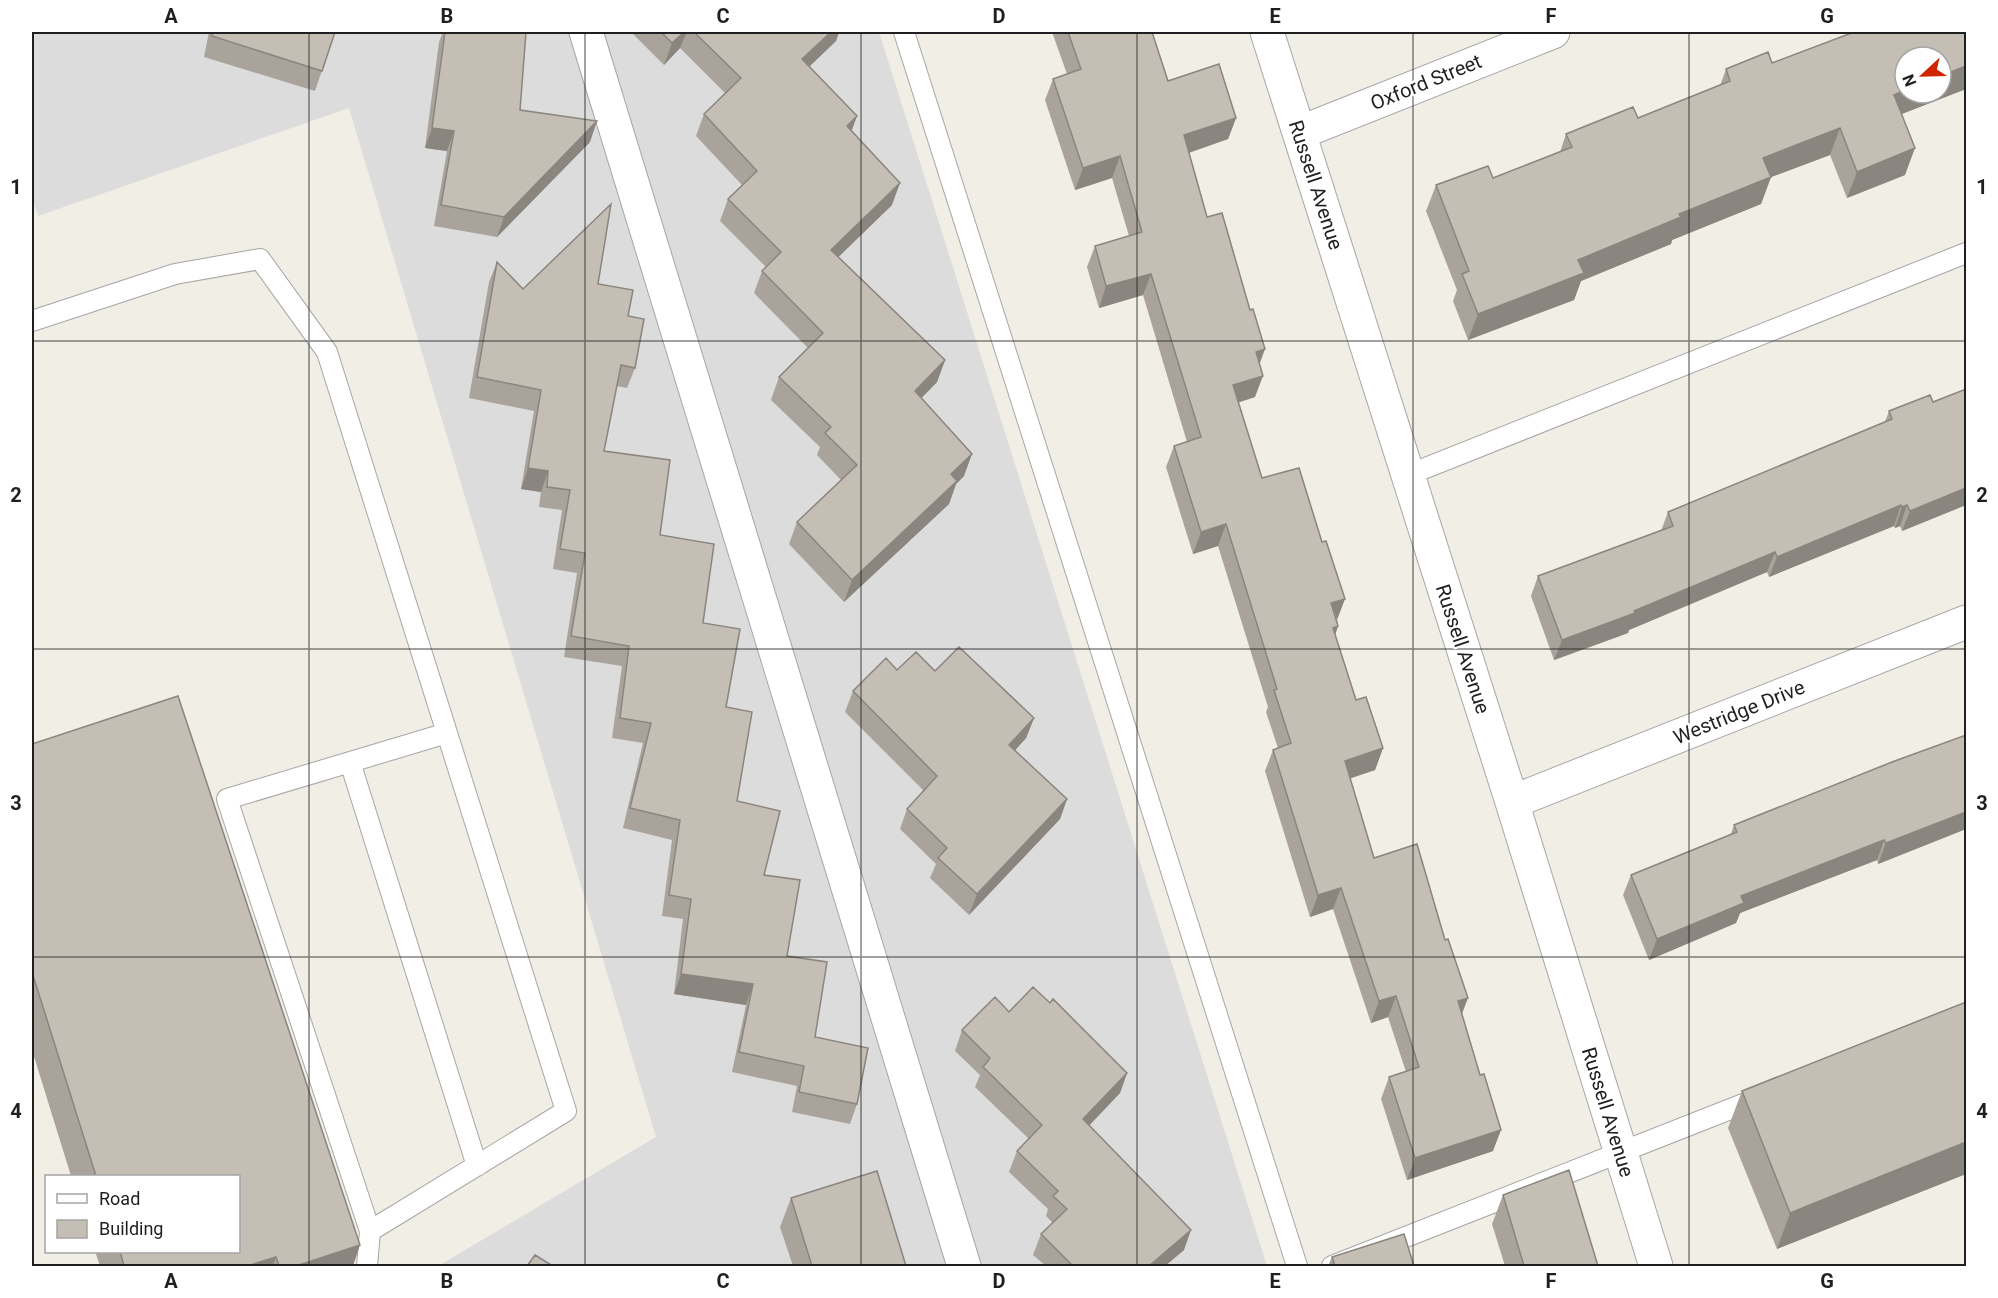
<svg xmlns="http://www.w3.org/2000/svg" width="1998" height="1298" font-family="Roboto,sans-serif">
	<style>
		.residential { fill: #dddcdc }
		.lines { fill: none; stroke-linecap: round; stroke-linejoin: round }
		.service-casing { stroke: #a6a6a6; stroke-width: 22 }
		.minor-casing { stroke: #a6a6a6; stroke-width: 35 }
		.service { stroke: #fff; stroke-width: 20 }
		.minor { stroke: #fff; stroke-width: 33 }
		.wall { fill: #a9a39c }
		.shaded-wall { fill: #8a857f }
		.building { fill: #c5beb5; stroke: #8a857f; stroke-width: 1.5 }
		.grid { fill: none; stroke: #1f1f1f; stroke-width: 1.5; stroke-opacity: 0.55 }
		.labels { text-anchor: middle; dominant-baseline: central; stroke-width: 4.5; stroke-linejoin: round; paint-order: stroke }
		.street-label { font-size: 20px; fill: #1f1f1f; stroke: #fff }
		.neatline { fill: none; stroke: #1f1f1f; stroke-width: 2 }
		.grid-label { font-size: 20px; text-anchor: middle; font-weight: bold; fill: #1f1f1f }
	</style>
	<rect width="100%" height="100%" fill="#f0eee5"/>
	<path class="residential" d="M32,32H879L1267,1266H438L656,1137L349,108L38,216L32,197Z"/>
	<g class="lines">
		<g class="service-casing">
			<path id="service" d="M904,32L1297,1266
				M32,321L175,274L260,259L327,352L566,1111L370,1231L227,799L447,733
				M1408,475L1966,253
				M350,762L477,1166
				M367,1266L370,1231
				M1332,1266L1761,1097"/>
		</g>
		<g class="minor-casing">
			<path id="minor" d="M586,32L964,1266
				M1267,32L1512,802L1656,1266
				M1299,133L1553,32
				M1512,802L1966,622"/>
		</g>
		<use href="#service" class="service"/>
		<use href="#minor" class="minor"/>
	</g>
	<path class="wall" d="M209,32H335L315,91L204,57Z
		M443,32H526L520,110L590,142L497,237L434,226L447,151L425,148L439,42Z
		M633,32H839L836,41L810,66L852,131L892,205L838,257L945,360L937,382L921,398L964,476L956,484L949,504L844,602L789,544L797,522L841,480L817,455L820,447L771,400L779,377L808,348L754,293L762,271L766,267L720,221L728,199L742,185L696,136L704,114L725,93L680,48L664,65L632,33Z
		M1052,32H1152L1168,81L1236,118L1228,139L1189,153L1207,217L1259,363L1255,397L1238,402L1262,478L1337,620L1338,626L1335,635L1356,700L1383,748L1375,770L1350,778L1374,858L1462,1014L1493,1151L1407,1180L1381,1099L1389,1077L1406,1072L1388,1017L1371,1023L1333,909L1310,917L1265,771L1273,750L1278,748L1266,712L1268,707L1218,546L1193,554L1166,467L1174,446L1187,442L1143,295L1099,308L1087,267L1095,246L1129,236L1112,178L1075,190L1045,100L1053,79L1067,74Z
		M1966,32V89L1901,114L1905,175L1847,198L1830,155L1771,177L1761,204L1672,240L1671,244L1581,281L1574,300L1468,340L1453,301L1457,290L1426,211L1436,185L1493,178L1560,152L1566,134L1638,118L1720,86L1726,69L1772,63Z
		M497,262L523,289L598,284L628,316L635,368L627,388L617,386L604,451L660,535L703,623L726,707L737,801L764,875L787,956L815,1037L857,1104L850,1124L792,1112L797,1086L732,1072L746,1005L674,994L683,919L662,916L672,840L623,828L643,743L612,738L622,666L564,657L577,573L553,569L562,510L539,507L541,492L521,489L534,411L469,398L489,282Z
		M1966,389V505L1902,531L1900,526L1895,528L1894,526L1769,577L1767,572L1629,630L1628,633L1554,660L1531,596L1538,576L1661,531L1668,512L1885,422L1889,411L1933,402Z
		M897,670L935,671L1034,718L1026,738L1015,750L1067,799L1060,819L969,915L930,878L936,864L900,829L907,809L924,791L845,712L853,691Z
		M1966,735V829L1878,864L1877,860L1740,913L1736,923L1649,960L1623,895L1631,875L1731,834L1734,825Z
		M32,744L353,1266H100L95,1251H238V1176H71L32,1050Z
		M1966,1002V1174L1777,1249L1728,1128L1742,1091Z
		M1009,1012L1127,1073L1120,1093L1089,1126L1184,1250L1165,1266H1046L1033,1255L1041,1234L1053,1223L1046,1216L1048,1209L1009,1172L1017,1151L1029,1139L975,1087L980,1075L955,1051L962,1030Z
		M1503,1195L1598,1266H1505L1492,1224Z
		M791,1198L906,1266H793L780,1227Z
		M1332,1257L1414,1266H1328Z"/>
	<path class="shaded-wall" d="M684,32H687L680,48L664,65L672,43Z
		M831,32H839L836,41L794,81L802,59Z
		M1966,66V89L1884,121L1894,95L1905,90V93H1941V76Z
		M857,116L849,138L847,126Z
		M1236,118L1228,139L1176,157L1184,135Z
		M597,121L590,142L497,237L504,217Z
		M432,128L454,131L447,151L425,148Z
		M1840,128L1830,155L1771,177L1761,204L1672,240L1671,244L1581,281L1574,300L1468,340L1478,314L1578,260L1679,214L1763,158Z
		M1915,148L1905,175L1847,198L1857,172Z
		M1120,156L1112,178L1075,190L1083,168Z
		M900,183L892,205L823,272L831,250Z
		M1151,274L1143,295L1099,308L1106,286Z
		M1265,349L1257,371L1256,352Z
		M945,360L937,382L907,413L915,391Z
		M1263,376L1255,397L1225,407L1233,385Z
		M972,454L964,476L956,484L949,504L844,602L852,580L951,474Z
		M528,468L548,471L541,492L521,489Z
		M1966,488V505L1902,531L1910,511Z
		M1901,505L1894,526L1769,577L1777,557Z
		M1907,505L1900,526L1895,528L1902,507Z
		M1226,524L1218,546L1193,554L1201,532Z
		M1775,552L1767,572L1629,630L1628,633L1554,660L1562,640L1634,611Z
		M1345,599L1337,620L1331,603Z
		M1338,626L1331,648L1333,628Z
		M1034,718L1026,738L1002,765L1009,745Z
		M1383,748L1375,770L1337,783L1345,761Z
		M1067,799L1060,819L969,915L977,894Z
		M1966,812V829L1878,864L1886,843Z
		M1884,840L1877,860L1740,913L1736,923L1649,960L1657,939L1741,896Z
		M1341,888L1333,909L1310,917L1318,895Z
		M681,974L753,984L746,1005L674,994Z
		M1396,996L1388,1017L1371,1023L1379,1001Z
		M1468,998L1460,1019L1458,1001Z
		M1127,1073L1120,1093L1075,1140L1083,1119Z
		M1501,1130L1493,1151L1407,1180L1415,1158Z
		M1966,1142V1174L1777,1249L1790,1213Z
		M1191,1230L1184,1250L1165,1266H1149Z
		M360,1245L353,1266H296Z
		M276,1257L273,1266H247Z"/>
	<path class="building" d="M212,32H335L322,71L212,36Z
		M445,32H526L520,110L597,121L504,217L441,205L454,131L432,128Z
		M661,32H684L672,43Z
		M694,32H831L802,59L857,116L847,126L900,183L831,250L945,360L915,391L972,454L951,474L957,481L852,580L797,522L857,465L825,433L831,427L779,377L823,333L762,271L781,252L728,199L757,171L704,114L741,78Z
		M1068,32H1152L1168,81L1219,64L1236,118L1184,135L1207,217L1222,213L1250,310L1253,309L1265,349L1256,352L1263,376L1233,385L1262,478L1299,468L1322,542L1326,541L1345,599L1331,603L1338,626L1333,628L1356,700L1366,697L1383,748L1345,761L1374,858L1417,844L1445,940L1448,939L1468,998L1458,1001L1480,1075L1484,1074L1501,1130L1415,1158L1389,1077L1419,1067L1396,996L1379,1001L1341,888L1318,895L1273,750L1291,743L1274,690L1277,689L1226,524L1201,532L1174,446L1201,437L1151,274L1106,286L1095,246L1142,232L1120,156L1083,168L1053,79L1081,69Z
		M1854,32H1966V66L1941,76V57H1905V90L1894,95L1915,148L1857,172L1840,128L1763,158L1771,177L1679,214L1681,217L1578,260L1584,273L1478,314L1462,274L1469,271L1436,185L1488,166L1493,178L1572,147L1566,134L1633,107L1638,118L1730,81L1726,69L1768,52L1772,63Z
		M611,204L598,284L633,290L628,316L644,319L635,368L621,365L604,451L670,460L660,535L714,544L703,623L740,629L726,707L752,712L737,801L780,811L764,875L800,880L787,956L827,962L815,1037L868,1048L857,1104L799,1092L804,1066L739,1052L753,984L681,974L691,899L669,895L680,820L630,808L651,723L620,718L629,646L571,636L585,553L560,549L570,490L547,487L548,471L528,468L541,390L477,377L497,262L523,289Z
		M1966,389V488L1910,511L1907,505L1902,507L1901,505L1777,557L1775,552L1634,611L1635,613L1562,640L1538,576L1673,526L1668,512L1892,419L1889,411L1930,395L1933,402Z
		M959,647L1034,718L1009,745L1067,799L977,894L938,858L947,848L907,809L937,776L853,691L886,658L897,670L916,652L935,671Z
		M178,696L360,1245L296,1266H279L276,1257L247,1266H124L120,1251H238V1176H96L32,972V744Z
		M1966,735V812L1886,843L1884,840L1741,896L1744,903L1657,939L1631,875L1737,832L1734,825L1892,762Z
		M1033,987L1050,1003L1053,999L1127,1073L1083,1119L1191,1230L1149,1266H1073L1041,1234L1067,1209L1053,1196L1058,1191L1017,1151L1042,1125L983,1067L990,1058L962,1030L995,997L1009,1012Z
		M1966,1002V1142L1790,1213L1742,1091Z
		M1569,1170L1598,1266H1524L1503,1195Z
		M877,1171L906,1266H812L791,1198Z
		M1404,1234L1414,1266H1335L1332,1257Z
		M535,1255L553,1266H527Z"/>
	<path class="grid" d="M309,32V1266M585,32V1266M861,32V1266M1137,32V1266M1413,32V1266M1689,32V1266M32,341H1966M32,649H1966M32,957H1966"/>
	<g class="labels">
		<g class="street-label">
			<text transform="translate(1426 82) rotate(-22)">Oxford Street</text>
			<text transform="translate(1316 185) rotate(72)">Russell Avenue</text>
			<text transform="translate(1463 649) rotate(72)">Russell Avenue</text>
			<text transform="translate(1739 712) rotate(-22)">Westridge Drive</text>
			<text transform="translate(1608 1112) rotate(73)">Russell Avenue</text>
		</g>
	</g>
	<rect width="1998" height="1298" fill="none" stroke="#ffffff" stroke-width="66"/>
	<rect x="45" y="1175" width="195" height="78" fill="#ffffff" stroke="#a5a5a5" stroke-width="1.5"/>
	<rect x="57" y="1194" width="30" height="9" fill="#ffffff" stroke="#a5a5a5" stroke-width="1.5"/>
	<text x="99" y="1205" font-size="18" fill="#1f1f1f">Road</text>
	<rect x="57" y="1220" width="30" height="18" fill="#c5beb5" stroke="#a5a5a5" stroke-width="1.5"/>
	<text x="99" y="1235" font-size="18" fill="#1f1f1f">Building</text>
	<g transform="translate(1923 75) rotate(248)"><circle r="28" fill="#ffffff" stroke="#a5a5a5" stroke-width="1.5"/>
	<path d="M0-4.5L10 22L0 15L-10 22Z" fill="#ce2700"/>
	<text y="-9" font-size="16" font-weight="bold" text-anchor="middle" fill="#1f1f1f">N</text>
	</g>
	<rect x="33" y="33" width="1932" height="1232" class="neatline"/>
	<g class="grid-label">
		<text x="171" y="23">A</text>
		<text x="447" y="23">B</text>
		<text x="723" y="23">C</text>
		<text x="999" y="23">D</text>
		<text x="1275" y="23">E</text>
		<text x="1551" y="23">F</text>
		<text x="1827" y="23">G</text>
		<text x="16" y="194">1</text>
		<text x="1982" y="194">1</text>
		<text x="16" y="502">2</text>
		<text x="1982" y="502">2</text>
		<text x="16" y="810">3</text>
		<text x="1982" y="810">3</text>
		<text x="16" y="1118">4</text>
		<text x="1982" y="1118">4</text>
		<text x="171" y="1288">A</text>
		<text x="447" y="1288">B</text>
		<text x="723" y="1288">C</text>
		<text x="999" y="1288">D</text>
		<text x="1275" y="1288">E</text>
		<text x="1551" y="1288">F</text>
		<text x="1827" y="1288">G</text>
	</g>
</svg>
